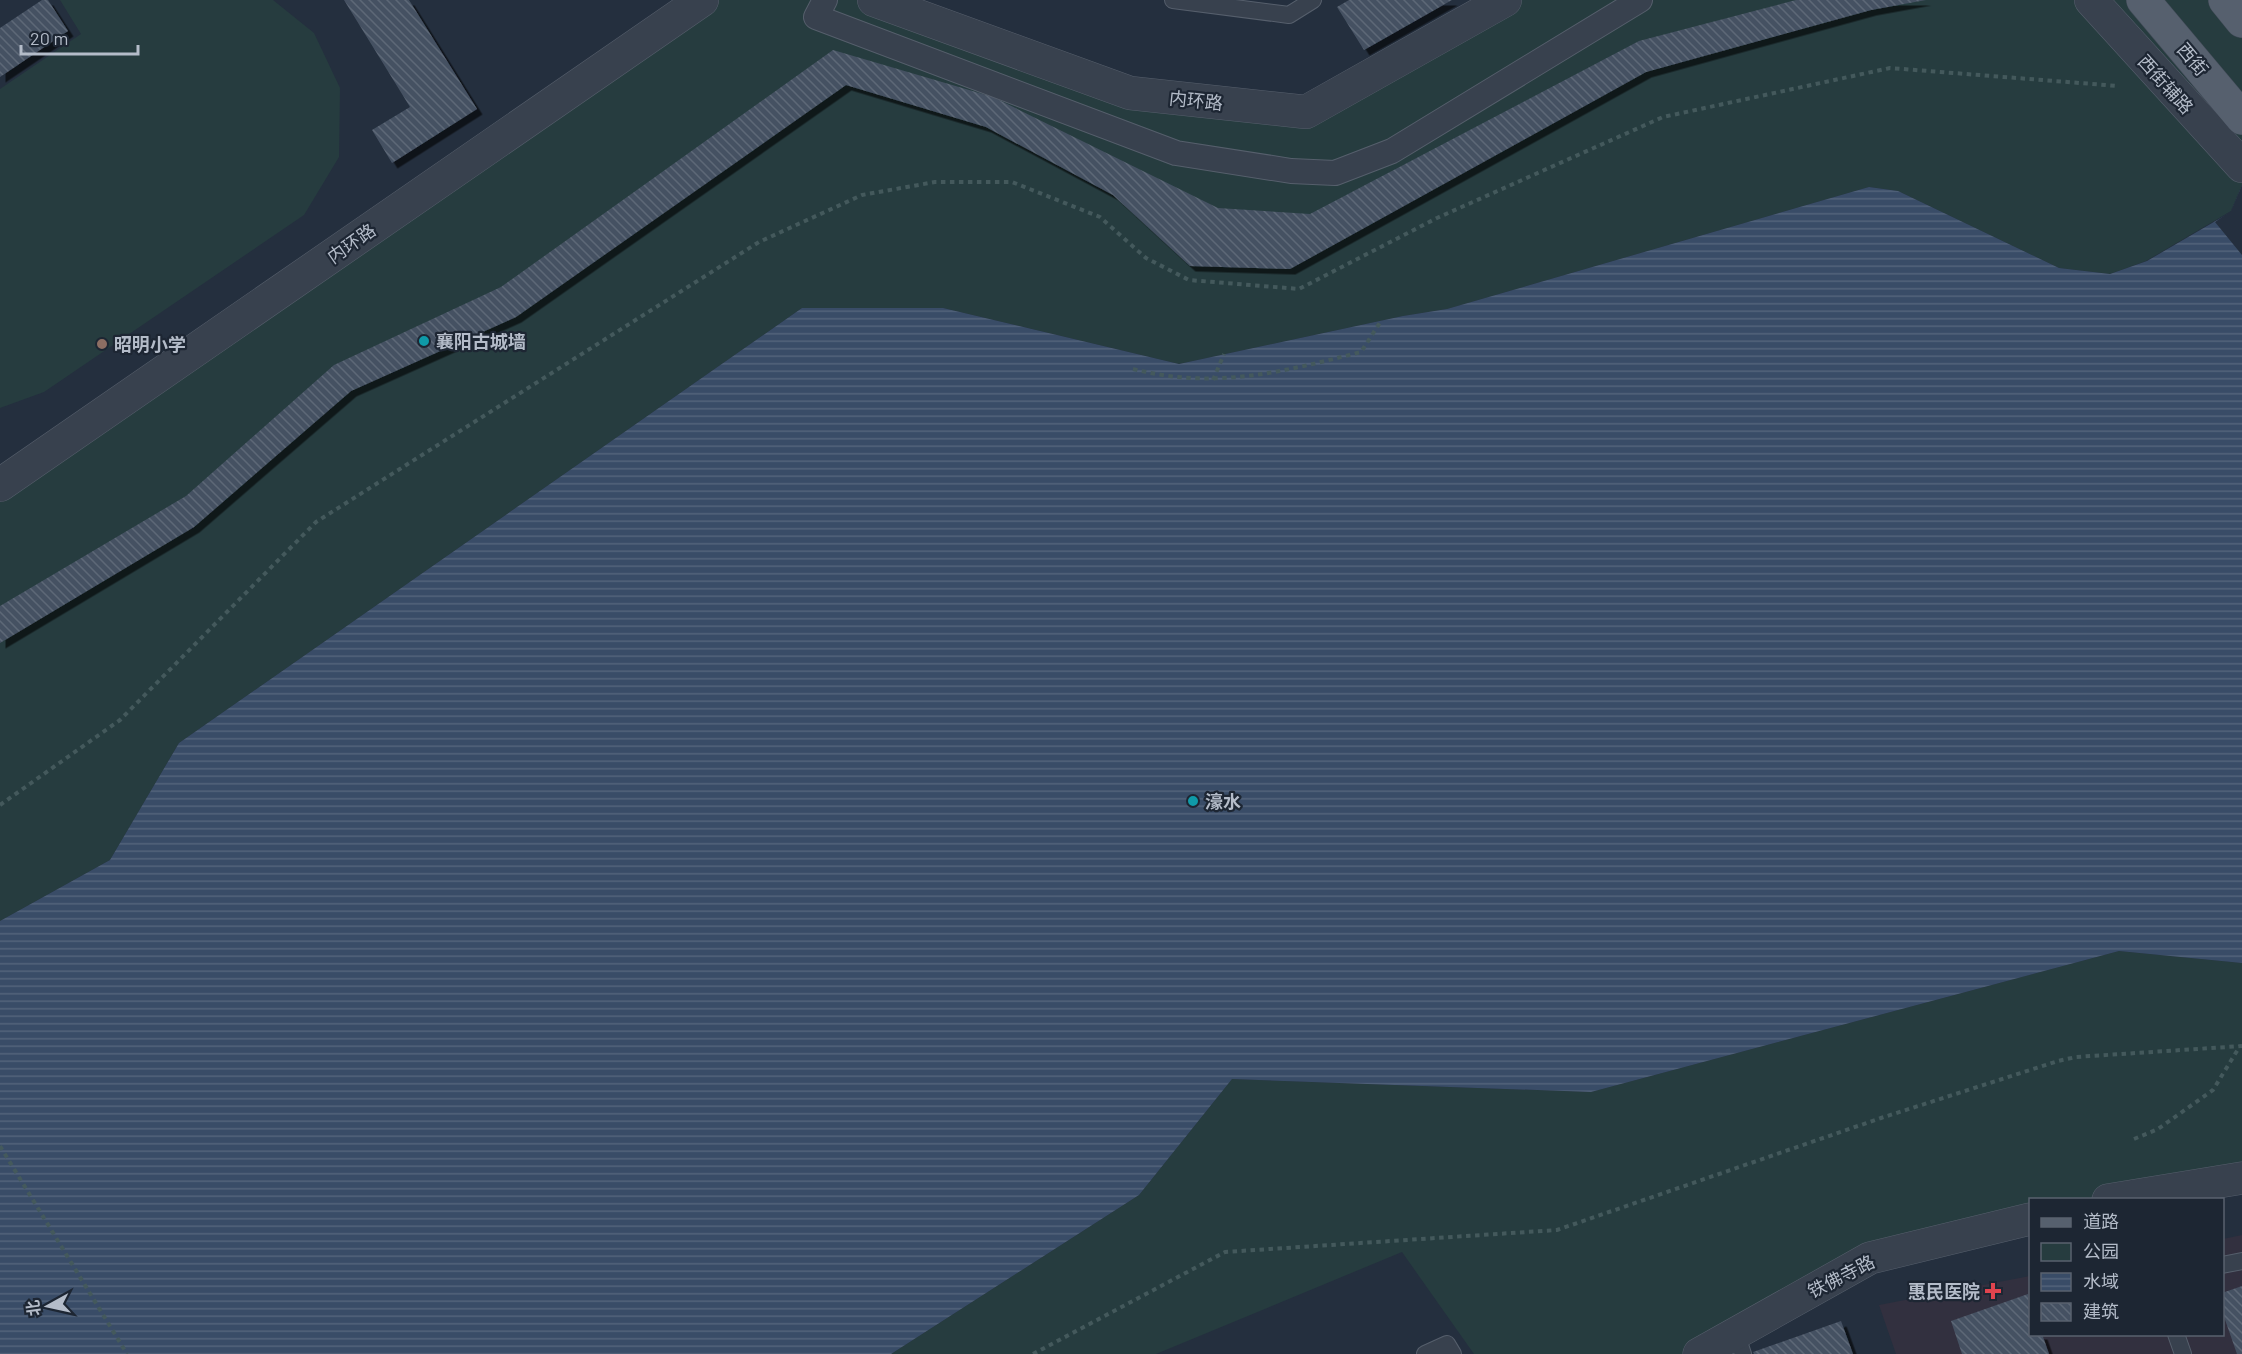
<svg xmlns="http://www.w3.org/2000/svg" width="2242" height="1354" font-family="Barlow,'Noto Sans SC',sans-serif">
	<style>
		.medical { fill: #32303f }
		.park { fill: #263c3f }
		.water { fill: url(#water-rules) }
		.pier { fill: #242f3e }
		.building { fill: url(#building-back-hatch); filter: url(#shadow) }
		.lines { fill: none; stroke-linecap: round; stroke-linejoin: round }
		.service-casing { stroke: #565f6c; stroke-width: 18 }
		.pedestrian-casing { stroke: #565f6c; stroke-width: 26 }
		.minor-casing { stroke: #565f6c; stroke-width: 33 }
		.tertiary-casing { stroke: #565f6c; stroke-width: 34 }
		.primary-casing { stroke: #414a57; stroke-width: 34 }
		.path { stroke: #44595c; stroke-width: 4; stroke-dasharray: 4.5 4.5; stroke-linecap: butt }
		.service { stroke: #38414e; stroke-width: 16 }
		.pedestrian { stroke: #38414e; stroke-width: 24 }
		.minor { stroke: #38414e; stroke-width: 32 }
		.tertiary { stroke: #38414e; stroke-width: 33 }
		.primary { stroke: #56606e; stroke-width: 33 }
		.culture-dot { fill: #0f9aa8; stroke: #1d2633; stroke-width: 2 }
		.education-dot { fill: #8d6e63; stroke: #1d2633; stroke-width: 2 }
		.health-dot { fill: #e0444e; stroke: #1d2633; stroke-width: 2 }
		.labels { text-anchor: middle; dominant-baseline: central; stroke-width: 4.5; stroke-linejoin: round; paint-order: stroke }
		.street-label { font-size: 18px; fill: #b4bcc9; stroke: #1d2633 }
		.poi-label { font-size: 18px; font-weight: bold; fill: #b4bcc9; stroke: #1d2633; text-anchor: start }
	</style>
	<defs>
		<pattern id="water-rules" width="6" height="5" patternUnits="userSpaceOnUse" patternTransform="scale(1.5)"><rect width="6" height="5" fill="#394c67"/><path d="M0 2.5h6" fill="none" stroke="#53647b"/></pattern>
		<pattern id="building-back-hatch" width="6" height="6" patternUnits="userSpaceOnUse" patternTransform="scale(1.5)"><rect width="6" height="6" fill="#455162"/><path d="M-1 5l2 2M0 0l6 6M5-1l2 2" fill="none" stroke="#5d6877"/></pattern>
		<filter id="shadow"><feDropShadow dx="5.5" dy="5.5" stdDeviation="0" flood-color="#0009"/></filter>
	</defs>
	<rect width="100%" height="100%" fill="#242f3e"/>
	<path class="medical" d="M2242,1235V1354H1896L1879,1305L2030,1276V1334H2222L2223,1239Z"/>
	<path class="park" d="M60,0H273L314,33L340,88L339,157L304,215L44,392L0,408V89L81,34Z
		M702,0H874L1130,93L1306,112L1505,0H2242V185L2231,211L2146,261L2110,274L2059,268L1898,191L1869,187L1447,309L1403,316L1179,364L943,308H802L179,743L110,860L0,921V485Z
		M2119,951L2242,963V1178L2108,1199L2030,1200V1219L1870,1258L1699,1354H1474L1402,1252L1156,1354H891L1139,1195L1232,1079L1591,1092Z"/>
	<path class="water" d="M2242,185V963L2119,951L1591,1092L1232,1079L1139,1195L891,1354H0V921L110,860L179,743L802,308H943L1179,364L1403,316L1447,309L1869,187L1898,191L2059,268L2110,274L2147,261L2231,212Z"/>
	<path class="pier" d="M2242,185V255L2215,222L2231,211Z"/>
	<path class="building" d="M42,0H48L68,31L0,77V28Z
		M344,0H409L477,109L392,163L372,130L410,107Z
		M1349,0H1452L1364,50L1337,7Z
		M1796,0H1926L1871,10L1646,72L1290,269L1190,266L1113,195L986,127L846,85L516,317L351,391L194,527L0,643V606L186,496L334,365L501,287L833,50L993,97L1218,208L1310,214L1639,41Z
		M2242,1286V1354H2237L2222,1311V1293Z
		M2028,1294L2030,1334H2042L2049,1354H1962L1951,1321Z
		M1841,1321L1853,1354H1754L1753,1352Z"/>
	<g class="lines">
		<g class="service-casing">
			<path id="service" d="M1173,0L1289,15L1313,0
				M2222,1265L2242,1261
				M1736,1333L1743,1354
				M2176,1334L2183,1354
				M1425,1354L1447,1344L1453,1354"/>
		</g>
		<g class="pedestrian-casing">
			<path id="pedestrian" d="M825,0L816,17L1176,153L1291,171L1335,173L1392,151L1640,0"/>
		</g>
		<g class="minor-casing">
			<path id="minor" d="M2108,1200L2242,1178
				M1699,1354L1870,1258L2030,1219"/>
		</g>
		<g class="tertiary-casing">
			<path id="tertiary" d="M874,0L1130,93L1306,112L1505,0
				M2091,0L2242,166
				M0,485L702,0"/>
		</g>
		<g class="primary-casing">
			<path id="primary" d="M2143,0L2242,118
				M2225,0L2242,21"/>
		</g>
		<path class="path" d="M1133,369C1215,390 1282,372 1361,352L1381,321
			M1213,380L1224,354
			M0,805L120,720L316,522L759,242L862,195L935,182H1012L1100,217L1146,258L1189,280L1299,289L1437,218L1663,117L1890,68L2118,86
			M2134,1139L2158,1129L2213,1090L2240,1046
			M0,1146L127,1354
			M1033,1354L1225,1252L1557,1230L1881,1118L2058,1061L2076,1057L2242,1046"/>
		<use href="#service" class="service"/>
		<use href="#pedestrian" class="pedestrian"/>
		<use href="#minor" class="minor"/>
		<use href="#tertiary" class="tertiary"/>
		<use href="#primary" class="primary"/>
	</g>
	<g class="culture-dot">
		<circle cx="424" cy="341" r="6"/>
		<circle cx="1193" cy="801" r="6"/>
	</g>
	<circle class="education-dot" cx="102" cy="344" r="6"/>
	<path class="health-dot" d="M1990 1282h6v6h6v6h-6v6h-6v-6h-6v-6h6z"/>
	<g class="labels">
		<g class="street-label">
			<text transform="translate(2193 59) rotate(50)">西街</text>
			<text transform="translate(2166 84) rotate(48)">西街辅路</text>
			<text transform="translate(1196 100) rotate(6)">内环路</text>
			<text transform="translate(351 243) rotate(-35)">内环路</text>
			<text transform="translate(1841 1276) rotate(-27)">铁佛寺路</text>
		</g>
		<g class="poi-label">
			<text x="436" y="341">襄阳古城墙</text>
			<text x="114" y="344">昭明小学</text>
			<text x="1205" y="801">濠水</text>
			<text x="1980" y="1291" text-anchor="end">惠民医院</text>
		</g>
	</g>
	<rect x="2029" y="1198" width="195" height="138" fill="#1d2633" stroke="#59626f" stroke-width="1.5"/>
	<rect x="2041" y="1218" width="30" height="9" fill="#56606e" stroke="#59626f" stroke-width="1.5"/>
	<text x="2083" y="1228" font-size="18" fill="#b4bcc9">道路</text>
	<rect x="2041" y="1243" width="30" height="18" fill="#263c3f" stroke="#59626f" stroke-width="1.5"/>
	<text x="2083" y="1258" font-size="18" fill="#b4bcc9">公园</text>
	<rect x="2041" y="1273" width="30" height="18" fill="url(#water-rules)" stroke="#59626f" stroke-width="1.5"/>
	<text x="2083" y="1288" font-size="18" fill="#b4bcc9">水域</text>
	<rect x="2041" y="1303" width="30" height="18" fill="url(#building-back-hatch)" stroke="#59626f" stroke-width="1.5"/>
	<text x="2083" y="1318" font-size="18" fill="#b4bcc9">建筑</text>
	<g transform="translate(48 1306) rotate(262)" stroke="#1d2633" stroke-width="4.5" paint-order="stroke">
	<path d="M0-4.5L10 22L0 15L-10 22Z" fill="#b4bcc9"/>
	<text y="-9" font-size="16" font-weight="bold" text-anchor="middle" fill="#b4bcc9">北</text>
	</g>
	<path d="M21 45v9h117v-9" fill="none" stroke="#b4bcc9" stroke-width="3"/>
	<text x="30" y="45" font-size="18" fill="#b4bcc9" stroke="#1d2633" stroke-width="4.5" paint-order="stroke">20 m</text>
</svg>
